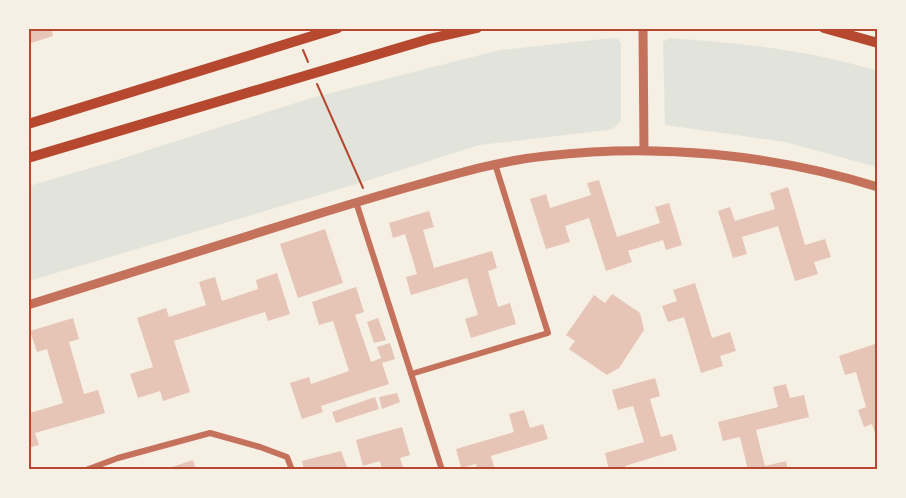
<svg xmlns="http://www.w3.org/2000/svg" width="906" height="498" font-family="'Zilla Slab',serif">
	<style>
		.green { fill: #e2e4dc }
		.building { fill: #e6c5b7 }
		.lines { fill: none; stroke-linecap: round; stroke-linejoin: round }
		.path { stroke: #b5482f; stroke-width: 2 }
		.minor { stroke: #c5725c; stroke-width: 6 }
		.tertiary { stroke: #c5725c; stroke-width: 9 }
		.secondary { stroke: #b5482f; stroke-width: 10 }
		.neatline { fill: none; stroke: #b5482f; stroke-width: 2 }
	</style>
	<rect width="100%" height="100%" fill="#f6efe4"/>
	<path class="green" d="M612,38L618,39L621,44V121L614,128L608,130L479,145L363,182L29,281V186L111,162L311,98L500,50Z
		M669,38C739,43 810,50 877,71V167L785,142L665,125L663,42Z"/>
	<path class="building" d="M28,28H51L53,36L28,44Z
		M599,180L617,237L660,223L655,207L669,203L682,245L666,250L663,240L628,251L632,262L606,271L589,218L565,226L570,242L546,249L530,199L546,194L550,208L591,195L587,183Z
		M788,187L805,245L825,239L831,257L814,262L818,274L795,281L778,226L742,237L747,254L733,258L718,211L730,207L735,221L775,209L770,193Z
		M429,211L434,227L423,230L434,268L492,251L497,268L488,271L498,307L510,303L516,324L471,338L465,319L478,315L467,278L411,295L406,277L417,274L405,234L393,238L389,223Z
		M325,229L343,283L298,298L280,244Z
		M277,273L290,314L268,321L265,312L174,341L190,392L163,401L160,391L138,398L130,374L153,367L137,318L166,308L169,317L206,305L199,282L215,277L222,301L258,289L256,280Z
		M695,283L712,338L730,332L736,351L720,356L723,366L701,373L684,317L668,322L662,306L677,301L673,290Z
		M356,287L364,312L355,315L371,362L381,358L377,347L390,343L395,359L382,363L389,384L321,406L323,412L302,419L290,383L309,377L311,384L349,371L333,321L319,325L312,302Z
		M612,294L640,313L644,330L619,368L607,375L569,349L575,341L566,335L594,295L605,303Z
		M73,318L79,339L69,342L84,394L98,390L105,413L35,433L39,445L28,448V408L30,413L63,403L47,349L37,352L30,331Z
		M378,318L386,340L374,343L367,322Z
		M878,343V364L875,365L878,371L877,440L872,424L864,427L858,410L866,407L856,372L845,375L839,356Z
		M655,378L660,396L650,399L661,437L672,434L677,450L625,466L626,470H609L605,453L644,442L633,406L618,410L612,390Z
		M786,384L790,398L804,395L809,417L756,430L765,466L786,461L788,470H748L740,437L723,441L718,422L778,407L773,387Z
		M397,393L400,402L382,409L379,397Z
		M375,397L379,409L336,423L332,412Z
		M524,410L530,428L543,424L548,439L491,456L495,470H477L476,464L461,468L456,449L514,432L509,414Z
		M402,427L410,455L400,458L404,470H382L380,461L363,466L356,440Z
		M341,451L348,470H304L302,461Z
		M193,460L196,470H166V469Z"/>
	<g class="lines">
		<path class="path" d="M303,50L308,62
			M317,84L363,188"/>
		<path class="minor" d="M356,202L442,470
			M411,374L548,333L495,164
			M86,470L118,458L210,433L260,447L287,457L292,470"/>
		<path class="tertiary" d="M643,28L644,151
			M28,305C125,274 222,244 318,214C354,203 391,192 427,182C466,171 506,160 546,156C657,143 771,154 878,187"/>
		<path class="secondary" d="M824,28L878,43
			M28,124L338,28
			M28,158L429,39L477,28"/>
	</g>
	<rect width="906" height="498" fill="none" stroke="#f6efe4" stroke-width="60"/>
	<rect x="30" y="30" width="846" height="438" class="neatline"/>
</svg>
